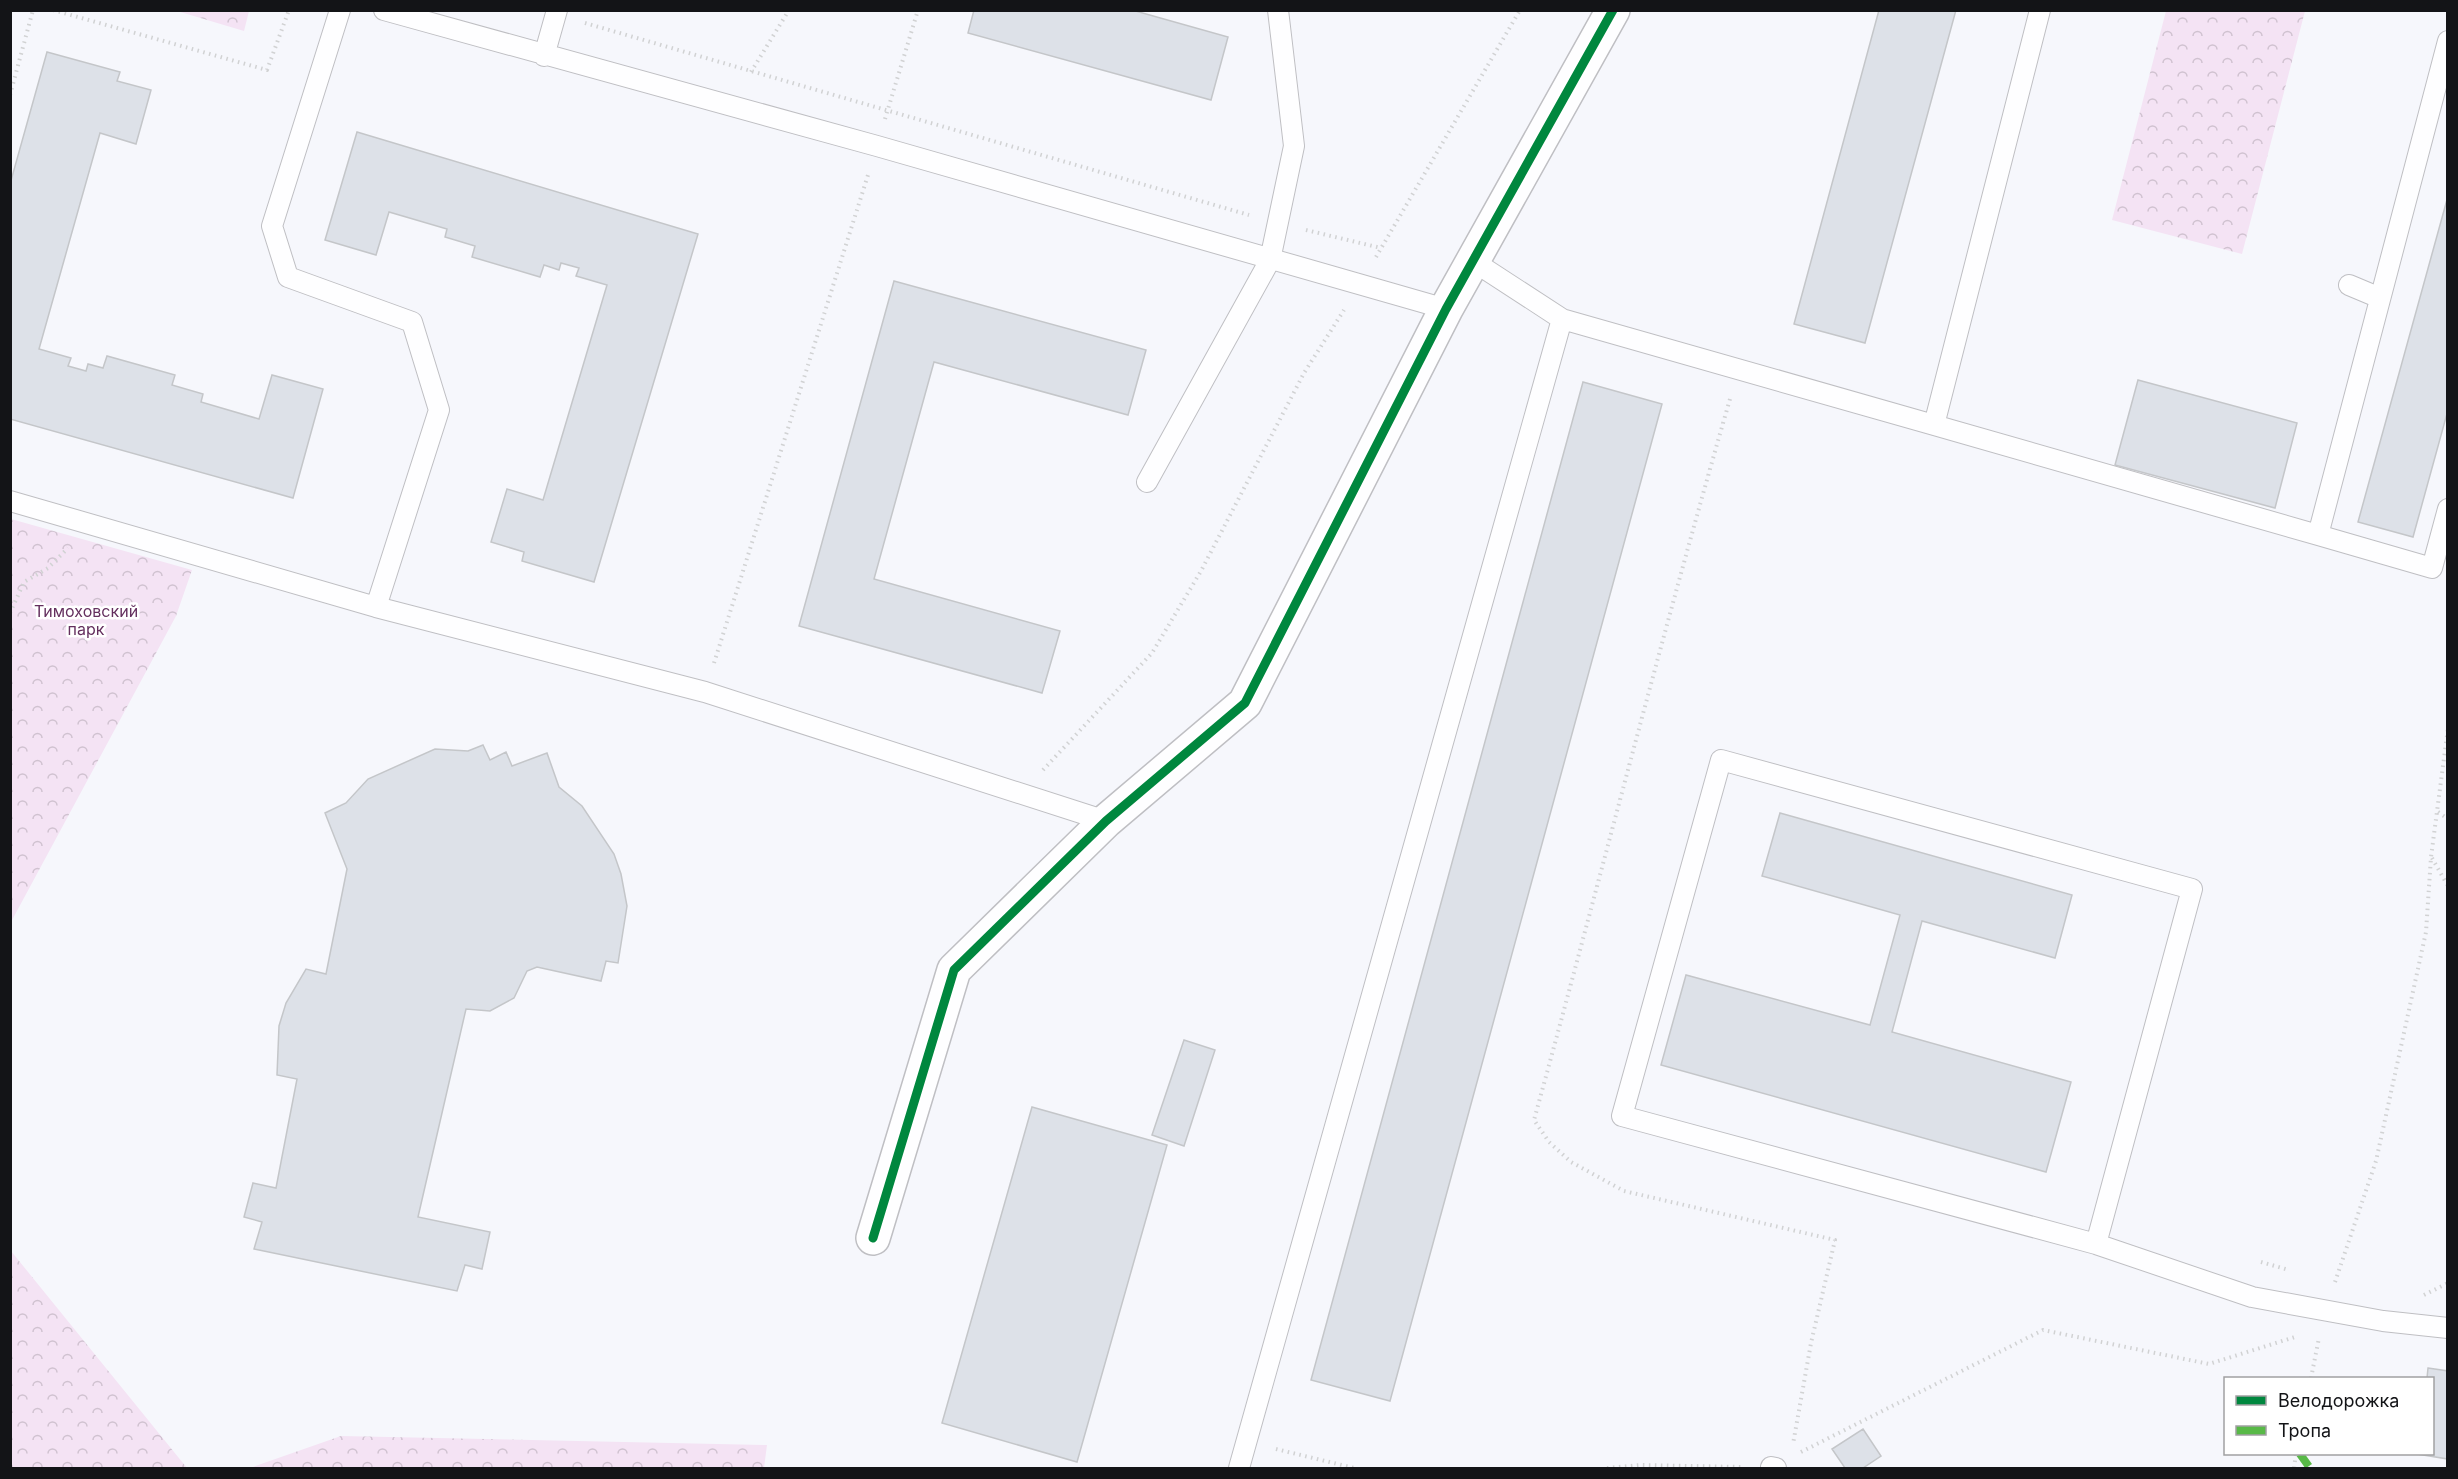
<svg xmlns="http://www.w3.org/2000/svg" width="2458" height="1479" font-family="Inter,sans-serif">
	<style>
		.forest { fill: url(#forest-crowns) }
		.building { fill: #dde1e8; stroke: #c4c6c9; stroke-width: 1.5 }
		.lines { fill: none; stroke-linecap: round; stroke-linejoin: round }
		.lane-casing { stroke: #bfbfc3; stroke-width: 22 }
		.street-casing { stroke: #bfbfc3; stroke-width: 36 }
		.path { stroke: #d1d2d3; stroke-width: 4; stroke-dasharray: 1.5 4.5; stroke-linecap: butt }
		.lane { stroke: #fefeff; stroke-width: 20 }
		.street { stroke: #fefeff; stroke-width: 33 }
		.quiet { stroke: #58b947; stroke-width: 8; stroke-dasharray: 15 8; stroke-linecap: butt }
		.cycleway-casing { stroke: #fff; stroke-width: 13 }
		.cycleway { stroke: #00873e; stroke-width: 9 }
		.labels { text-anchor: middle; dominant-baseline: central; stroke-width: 5; stroke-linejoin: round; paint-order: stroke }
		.park-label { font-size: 16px; fill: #642f5e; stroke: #fff }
	</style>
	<defs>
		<pattern id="forest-crowns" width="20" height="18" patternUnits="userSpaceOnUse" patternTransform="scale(1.5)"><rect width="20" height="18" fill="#f4e3f4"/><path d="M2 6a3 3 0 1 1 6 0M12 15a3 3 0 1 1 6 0" fill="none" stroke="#d0c2d0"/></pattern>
	</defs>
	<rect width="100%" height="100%" fill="#f6f7fc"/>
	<path class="forest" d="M177,11H249L244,31Z
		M2166,11H2305L2242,254L2112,220Z
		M11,519L192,570L176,616L11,922Z
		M10,1251H11L187,1468H11Z
		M341,1436L767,1445L764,1468H250Z"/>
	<path class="building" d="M974,10H1132L1228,37L1211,100L968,33Z
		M1879,10H1956L1865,343L1794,324Z
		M47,52L120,72L117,81L151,90L136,144L100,133L39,349L71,358L68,366L86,371L88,364L103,368L107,356L175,375L172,385L203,394L201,402L259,419L272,375L323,389L293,498L10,419V184Z
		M357,132L698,234L594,582L522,561L524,552L491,542L507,489L543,500L607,285L576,276L579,268L561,263L559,270L544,265L540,277L472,257L475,246L445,237L447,229L389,212L376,255L325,240Z
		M2448,196V410L2413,537L2358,522Z
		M894,281L1146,350L1128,415L934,362L874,579L1060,631L1042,693L799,626Z
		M2138,380L2297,423L2275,508L2115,465Z
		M1583,382L1662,404L1390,1401L1311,1380Z
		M483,745L490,760L506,752L512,766L547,753L559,787L582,806L614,854L621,874L627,906L618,963L606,961L601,981L537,967L527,971L514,998L490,1011L466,1009L418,1217L490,1232L482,1269L465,1265L457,1291L254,1249L262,1222L244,1217L253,1183L276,1188L297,1079L277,1075L279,1026L286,1003L306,969L326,974L347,869L325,813L346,803L368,779L435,749L468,751Z
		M1780,813L2072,895L2055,958L1922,921L1892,1032L2071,1082L2046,1172L1661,1065L1686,975L1870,1025L1900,915L1762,876Z
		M1184,1040L1215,1050L1184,1146L1152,1135Z
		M1032,1107L1167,1145L1077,1462L942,1423Z
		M2428,1368L2448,1371V1459L2417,1454H2432V1378H2427Z
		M1863,1429L1881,1456L1863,1468H1845L1832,1449Z"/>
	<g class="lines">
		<g class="lane-casing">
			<path id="lane" d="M340,10L272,226L288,277L412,322L439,410L376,607
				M384,10L877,146L1446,309
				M544,56L557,10
				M1473,261L1562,319L1934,425L2040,10
				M2349,285L2380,298
				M1934,425L2318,535L2448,41
				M1147,482L1270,260L1294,146L1278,10
				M10,501L376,607L705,692L1106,821
				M2318,535L2432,568L2448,509
				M2096,1244L2192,889L1721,760L1622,1116L2096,1244L2252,1297L2383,1321L2448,1328
				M1771,1467L1776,1468
				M1239,1468L1562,319"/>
		</g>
		<g class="street-casing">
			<path id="street" d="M873,1238L954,970L1106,821L1245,703L1446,309L1613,10"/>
		</g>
		<path class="path" d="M53,10L267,70L289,10
			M585,23L1249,215
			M751,72L789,10
			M10,95L33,10
			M885,119L918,10
			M1306,230L1381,248
			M1376,257L1520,10
			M1730,399C1661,638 1600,880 1534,1120L1549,1142L1571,1162L1624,1191L1835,1240L1811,1343L1793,1444
			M10,613L24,582L48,568L68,548
			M714,663L868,175
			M1043,770L1152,653L1201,571L1304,373L1344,310
			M2438,812L2448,819
			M2432,858L2448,886
			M2261,1262L2289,1270
			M2335,1282L2376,1161L2426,932L2431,857L2448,728
			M2424,1295L2448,1283
			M2311,1378L2319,1338
			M1276,1449L1354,1468
			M1801,1452L2043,1330L2209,1364L2295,1337
			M1607,1468L1641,1465L1741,1467
			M2294,1468L2296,1454"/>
		<use href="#lane" class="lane"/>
		<use href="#street" class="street"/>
		<path class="quiet" d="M2300,1454L2310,1468"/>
		<g class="cycleway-casing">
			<path id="cycleway" d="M873,1238L954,970L1106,821L1245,703L1446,309L1613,10"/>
		</g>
		<use href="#cycleway" class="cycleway"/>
	</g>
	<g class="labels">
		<g class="park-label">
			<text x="86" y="611">Тимоховский<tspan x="86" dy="18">парк</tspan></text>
		</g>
	</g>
	<rect width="2458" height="1479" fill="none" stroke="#131417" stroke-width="24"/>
	<rect x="2224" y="1377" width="210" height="78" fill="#ffffff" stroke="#a1a1a2" stroke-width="1.5"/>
	<rect x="2236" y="1396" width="30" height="9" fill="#00873e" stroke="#a1a1a2" stroke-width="1.5"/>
	<text x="2278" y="1407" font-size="18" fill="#131417">Велодорожка</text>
	<rect x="2236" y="1426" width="30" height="9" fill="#58b947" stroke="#a1a1a2" stroke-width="1.5"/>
	<text x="2278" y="1437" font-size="18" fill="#131417">Тропа</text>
</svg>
